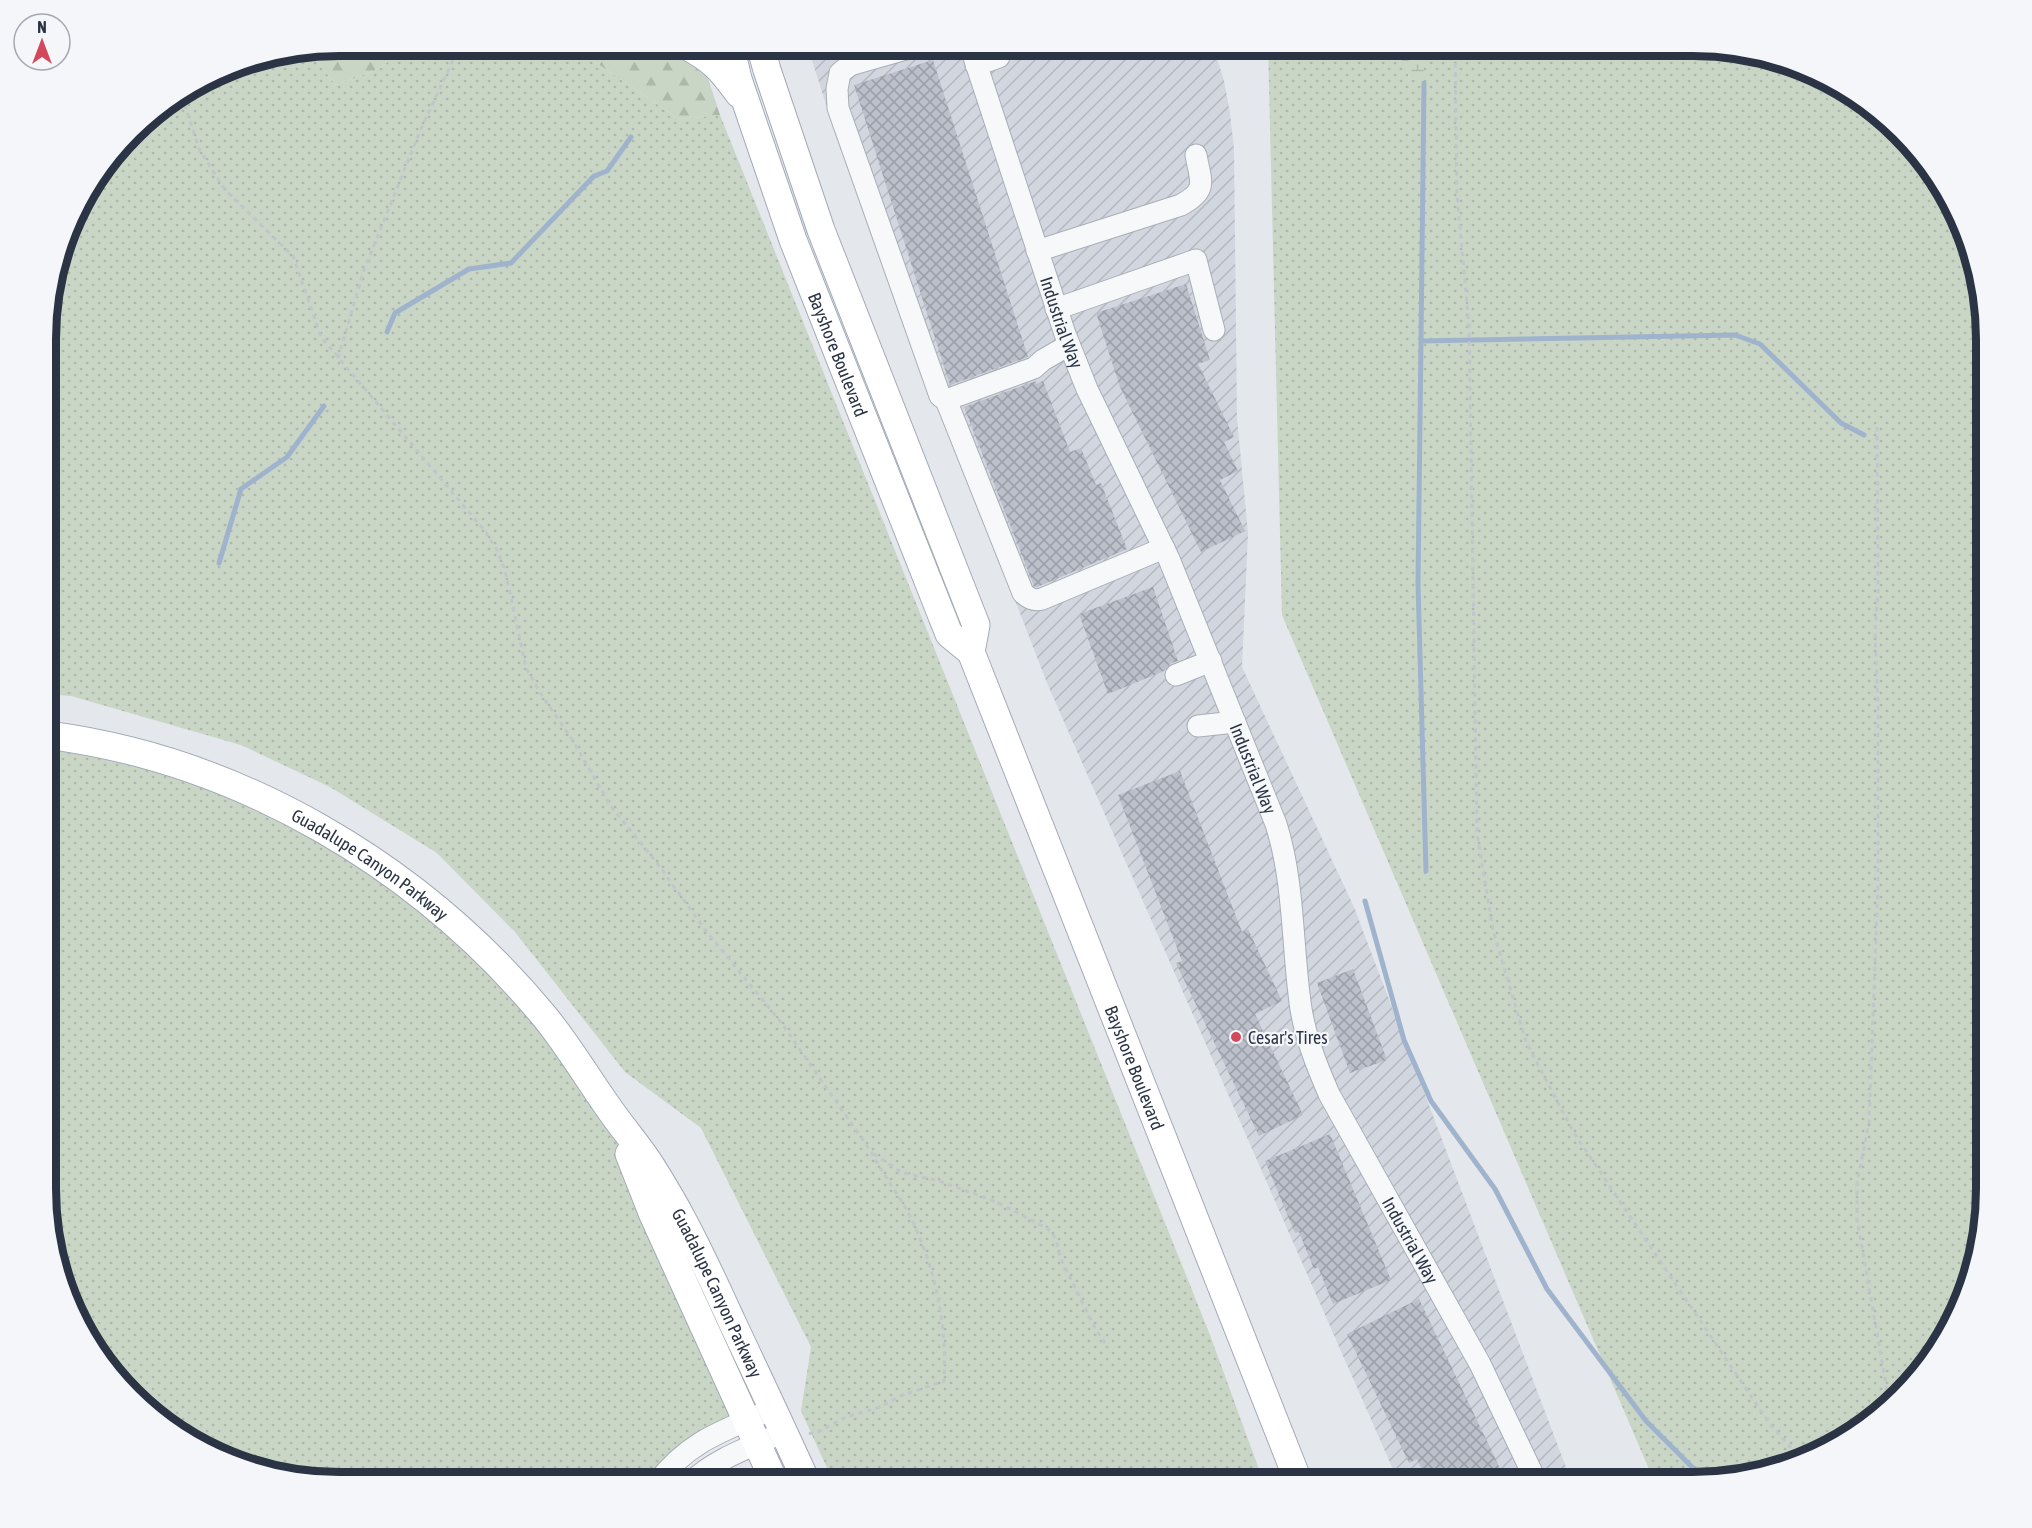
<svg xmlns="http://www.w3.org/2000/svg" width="2032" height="1528" font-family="'Asap Condensed',sans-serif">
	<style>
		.industrial { fill: url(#industrial-furrows) }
		.grass { fill: url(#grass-dots) }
		.forest { fill: url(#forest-firs) }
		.wetland { fill: url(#wetland-marsh) }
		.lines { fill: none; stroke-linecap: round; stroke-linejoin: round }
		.stream { stroke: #9fb4cc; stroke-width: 5 }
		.building { fill: url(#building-cross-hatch) }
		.minor-casing { stroke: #a9aeb7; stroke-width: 23 }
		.major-casing { stroke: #a3abb8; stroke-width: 29 }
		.path { stroke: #c2c5cb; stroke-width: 3; stroke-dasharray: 4.5 4.5; stroke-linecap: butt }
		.minor { stroke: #f7f8fa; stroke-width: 21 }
		.major { stroke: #fff; stroke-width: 27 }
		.poi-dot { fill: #d1495b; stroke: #f4f6f9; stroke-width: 2 }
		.labels { text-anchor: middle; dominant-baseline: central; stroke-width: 4.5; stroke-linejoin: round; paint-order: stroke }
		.street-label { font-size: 18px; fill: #2b3445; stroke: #f4f6f9 }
		.poi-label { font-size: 18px; fill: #2b3445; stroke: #f4f6f9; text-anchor: start }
		.rim { fill: none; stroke: #2b3445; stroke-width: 8 }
	</style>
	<defs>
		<pattern id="industrial-furrows" width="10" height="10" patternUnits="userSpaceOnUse" patternTransform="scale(1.5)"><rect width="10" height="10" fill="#d2d6de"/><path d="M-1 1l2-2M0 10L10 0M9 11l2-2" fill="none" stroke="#b4b8c0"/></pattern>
		<pattern id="grass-dots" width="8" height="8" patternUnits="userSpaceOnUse" patternTransform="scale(1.5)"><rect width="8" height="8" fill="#c9d6c5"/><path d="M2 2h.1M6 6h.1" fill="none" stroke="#adb8ab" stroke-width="1.8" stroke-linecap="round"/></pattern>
		<pattern id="forest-firs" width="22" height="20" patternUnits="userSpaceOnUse" patternTransform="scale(1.5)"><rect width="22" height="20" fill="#c9d6c5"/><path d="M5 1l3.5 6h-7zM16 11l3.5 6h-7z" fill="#adb8ab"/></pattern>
		<pattern id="wetland-marsh" width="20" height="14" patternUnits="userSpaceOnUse" patternTransform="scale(1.5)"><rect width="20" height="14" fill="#c9d6c5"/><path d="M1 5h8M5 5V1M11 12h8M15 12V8" fill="none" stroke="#adb8ab"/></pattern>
		<pattern id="building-cross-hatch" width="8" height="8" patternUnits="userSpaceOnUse" patternTransform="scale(1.5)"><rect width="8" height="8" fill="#bbc0ca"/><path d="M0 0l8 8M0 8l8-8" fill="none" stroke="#989da6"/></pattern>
	</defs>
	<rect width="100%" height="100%" fill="#e4e7ec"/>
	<path class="industrial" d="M807,45H1213L1224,81L1230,113L1234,149L1237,418L1248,533L1242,667L1354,907L1572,1483H1399L1047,683L839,145Z"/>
	<path class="grass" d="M408,45H570L679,119L720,115L1210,1335L1264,1483H1210L1198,1469L1183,1483H834L801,1411L811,1347L701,1128L625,1072L515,932L437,853L330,787L241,745L71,696L47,694L48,300L84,192L145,118L244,61L308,50L336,85L379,69Z
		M1268,45H1395L1392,49L1393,53L1405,63L1409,78L1424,82L1423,62L1429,57L1430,45L1712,46L1805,67L1887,118L1957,209L1987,339L1986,1209L1964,1302L1914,1383L1823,1453L1693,1483H1655L1282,615Z
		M47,735L165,761L407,883L592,1081L747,1420L657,1483L320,1482L227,1461L145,1410L75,1319L46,1209Z"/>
	<path class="forest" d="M339,45H408L379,69L336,85L308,50Z
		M570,45H668L705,69L720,115L679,119Z"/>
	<path class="wetland" d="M1395,45H1430L1429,57L1424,63V83L1409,78L1405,63L1393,53L1392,49Z"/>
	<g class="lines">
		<path class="stream" d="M1424,83L1421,341L1735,335L1760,344L1841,423L1864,435
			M387,332L395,313L469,269L511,263L594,176L607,171L631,137
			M1421,341L1418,584L1426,871
			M219,563L241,489L287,457L324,406
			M1365,901L1404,1040L1431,1101L1495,1189L1547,1289L1646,1421L1705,1480"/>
	</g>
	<path class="building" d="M933,60L1028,357L950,385L854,85Z
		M1186,284L1210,360L1198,364L1234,437L1224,442L1238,471L1220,480L1245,531L1201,552L1120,387L1096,313Z
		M1036,381V384L1043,381L1070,452L1081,448L1096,485L1101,483L1127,549L1037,587L1034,586L964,407Z
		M1153,587L1178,661L1171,663L1164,671L1108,694L1079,614Z
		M1180,771L1242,932L1248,929L1282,1001L1255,1014L1303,1115L1259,1136L1176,963L1182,961L1118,795Z
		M1353,969L1387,1060L1350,1073L1317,983Z
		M1330,1134L1391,1280L1333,1304L1318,1267L1314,1269L1299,1232L1295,1233L1265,1161Z
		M1419,1299L1507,1483H1428L1417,1459L1409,1463L1347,1334Z"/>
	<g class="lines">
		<g class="minor-casing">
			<g id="minor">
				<path d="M920,45L850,65L840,73L837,89L838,108L940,396L946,400L1034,368L1043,360L1069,345"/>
				<path id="s1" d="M970,45L1065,334L1087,389L1169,559L1276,824C1294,881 1292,942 1300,1002C1304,1034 1316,1064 1329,1094L1480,1364L1537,1483"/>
				<path d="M976,65L999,57"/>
				<path d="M1037,251L1181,205C1208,190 1201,183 1196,155"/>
				<path d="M1056,309L1196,260L1214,330"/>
				<path d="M946,400L1023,593C1029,599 1034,601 1042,599L1164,548"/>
				<path d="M1176,675L1211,661"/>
				<path d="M1198,726L1235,722"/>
				<path d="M657,1483C689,1440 726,1430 773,1409"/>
				<path d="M690,1483C716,1458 751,1447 784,1432"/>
			</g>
		</g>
		<g class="major-casing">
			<g id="major">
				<path d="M685,45C713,60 720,68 739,94"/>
				<path id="s2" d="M730,45L738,79L793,240L949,634L971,652L1299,1483"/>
				<path d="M760,45L767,70L821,230L976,625L971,652"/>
				<path id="s3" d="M47,735C241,760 421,867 545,1017C570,1048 590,1082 613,1114C625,1131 639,1147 650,1164C660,1180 670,1196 679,1213C699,1249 716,1287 733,1324C758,1377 783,1430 807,1483"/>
				<path d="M629,1154L653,1215L775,1483"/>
			</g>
		</g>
		<path class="path" d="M1455,45L1457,195L1469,326L1477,834L1493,930L1526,1042L1574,1133L1769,1423L1800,1458
			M182,96L199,149L225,190L293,256L321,337L485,531L497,550L505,570L526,668L541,694L573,741L610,805L657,863L706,931L780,1021L872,1153C884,1177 901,1197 912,1220C936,1271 947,1325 944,1381L900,1396L880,1407L846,1417L818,1432L808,1434
			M338,358L364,270L420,131L460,45
			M1877,427L1878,593L1875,633L1878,707V885L1869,1123L1857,1183V1219L1889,1402
			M874,1154L901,1172L939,1181L997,1202L1048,1229L1056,1239L1060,1257L1095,1328L1108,1348"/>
		<use href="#minor" class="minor"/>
		<use href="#major" class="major"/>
	</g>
	<circle class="poi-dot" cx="1236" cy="1037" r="6"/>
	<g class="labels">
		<g class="street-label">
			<text stroke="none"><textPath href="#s1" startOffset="292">Industrial Way</textPath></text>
			<text stroke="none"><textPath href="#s2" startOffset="328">Bayshore Boulevard</textPath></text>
			<text stroke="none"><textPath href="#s1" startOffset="778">Industrial Way</textPath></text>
			<text stroke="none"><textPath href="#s3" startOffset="352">Guadalupe Canyon Parkway</textPath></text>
			<text stroke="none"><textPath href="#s2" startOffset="1104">Bayshore Boulevard</textPath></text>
			<text stroke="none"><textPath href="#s1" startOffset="1282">Industrial Way</textPath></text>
			<text stroke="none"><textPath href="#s3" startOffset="912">Guadalupe Canyon Parkway</textPath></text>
		</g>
		<g class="poi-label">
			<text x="1248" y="1037">Cesar's Tires</text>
		</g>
	</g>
	<path d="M0 0H2032V1528H0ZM339 56H1693A283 283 0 0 1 1976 339V1189A283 283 0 0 1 1693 1472H339A283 283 0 0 1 56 1189V339A283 283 0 0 1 339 56Z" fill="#f4f6f9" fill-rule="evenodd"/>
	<path class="rim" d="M339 56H1693A283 283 0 0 1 1976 339V1189A283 283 0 0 1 1693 1472H339A283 283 0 0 1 56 1189V339A283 283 0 0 1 339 56Z"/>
	<g transform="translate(42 42)"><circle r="28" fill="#f4f6f9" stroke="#a4a8b1" stroke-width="1.5"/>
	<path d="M0-4.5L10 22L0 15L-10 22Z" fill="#d1495b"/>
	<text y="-9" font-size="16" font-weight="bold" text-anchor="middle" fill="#2b3445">N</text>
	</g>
</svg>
